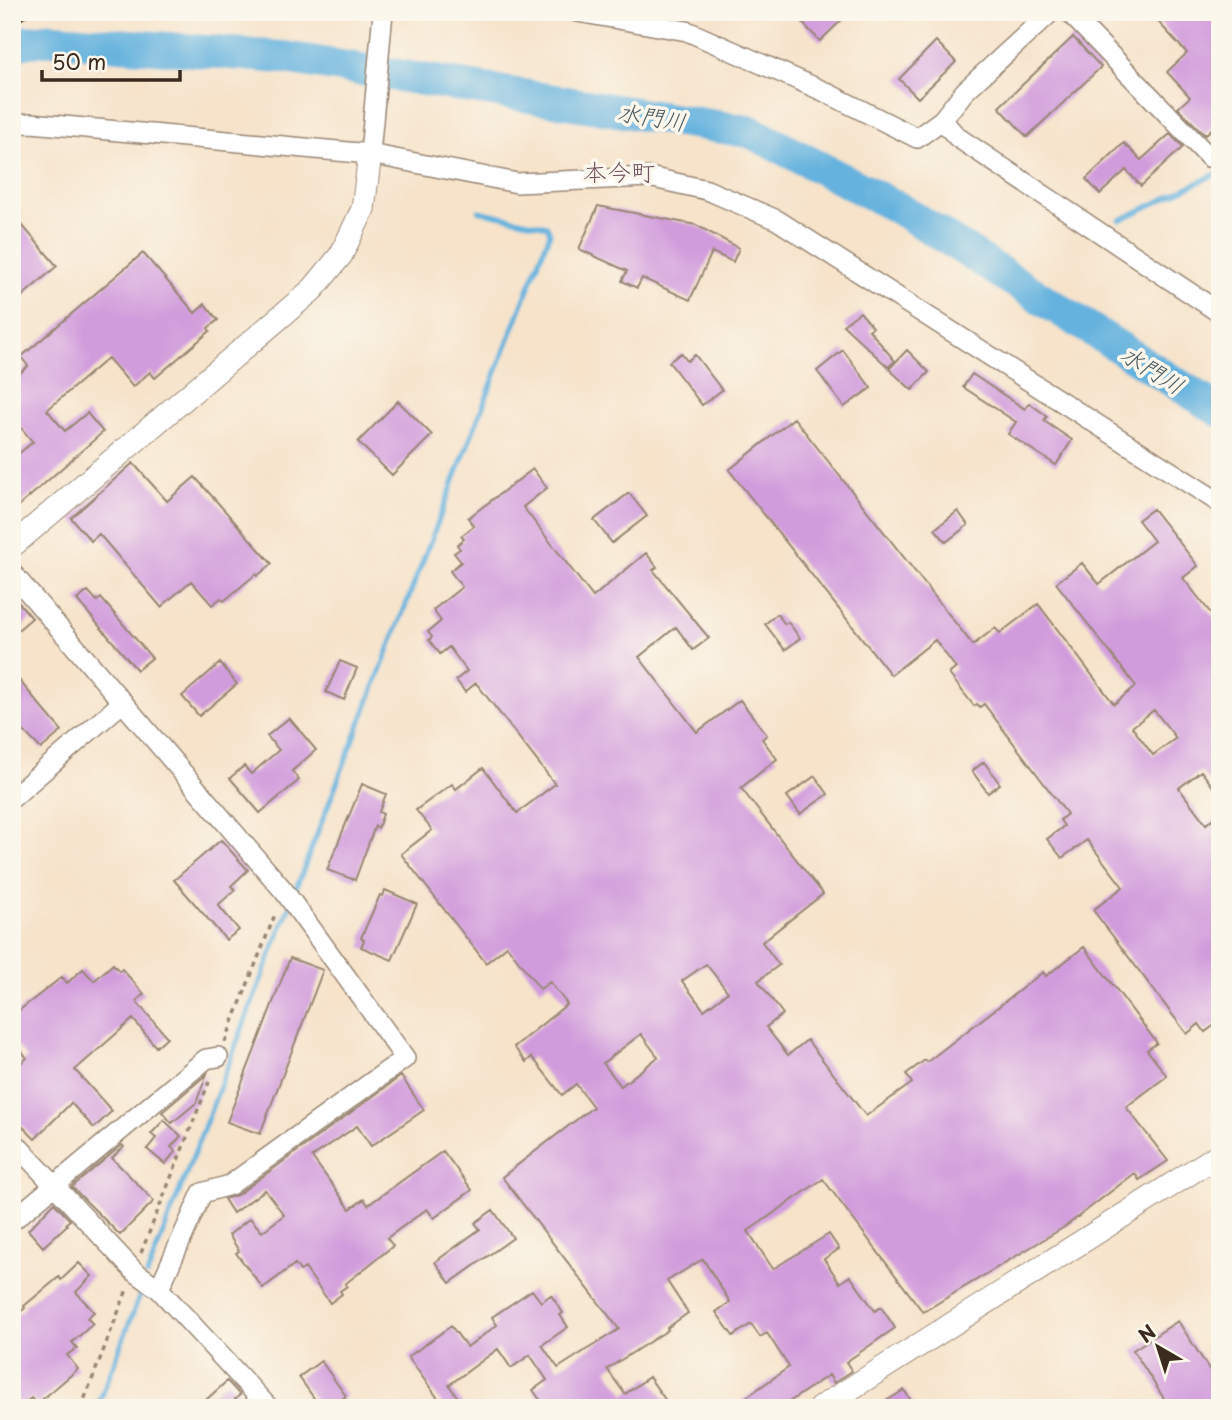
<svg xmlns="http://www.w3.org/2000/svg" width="1232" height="1420" font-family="'Playpen Sans','Klee One',sans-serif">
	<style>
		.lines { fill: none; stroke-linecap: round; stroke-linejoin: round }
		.stream { stroke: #65b2de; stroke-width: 5 }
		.river { stroke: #65b2de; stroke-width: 33 }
		.building { fill: #d19cdc; fill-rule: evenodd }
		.minor-casing { stroke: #988674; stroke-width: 22 }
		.tertiary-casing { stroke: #988674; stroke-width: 25 }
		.path { stroke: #988674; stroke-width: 3.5; stroke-dasharray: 5 5; stroke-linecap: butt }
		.minor { stroke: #fff; stroke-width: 19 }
		.tertiary { stroke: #fff; stroke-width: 23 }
		.rail { stroke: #3b2a1e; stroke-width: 5 }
		.labels { text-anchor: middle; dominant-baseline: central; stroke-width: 7; stroke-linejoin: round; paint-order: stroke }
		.water-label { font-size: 23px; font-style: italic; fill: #4a5a61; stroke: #fbf7ec }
		.quarter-label { font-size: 24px; fill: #705260; stroke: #fbf7ec }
	</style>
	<rect width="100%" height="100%" fill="#fbf7ec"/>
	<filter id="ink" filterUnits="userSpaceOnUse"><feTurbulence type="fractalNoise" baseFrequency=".0143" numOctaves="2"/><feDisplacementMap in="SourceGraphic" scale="14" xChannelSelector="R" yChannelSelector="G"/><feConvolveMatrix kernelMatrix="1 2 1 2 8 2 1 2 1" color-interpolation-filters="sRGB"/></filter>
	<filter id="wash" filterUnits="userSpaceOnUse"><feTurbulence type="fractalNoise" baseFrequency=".00686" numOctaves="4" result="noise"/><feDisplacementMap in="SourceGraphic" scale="28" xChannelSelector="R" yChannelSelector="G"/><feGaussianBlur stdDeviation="1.57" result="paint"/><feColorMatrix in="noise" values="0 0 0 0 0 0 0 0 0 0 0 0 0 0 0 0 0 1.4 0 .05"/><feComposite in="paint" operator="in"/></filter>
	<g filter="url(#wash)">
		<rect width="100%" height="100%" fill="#f6e3ca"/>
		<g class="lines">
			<path class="stream" d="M1120,220L1220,172
				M293,896L550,233L547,226L479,211
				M147,1275L290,905
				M97,1408L144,1284"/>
			<path class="river" d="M12,44L49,39L288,58L751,132L900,209L1220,411"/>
		</g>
		<g id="blocks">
			<path class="building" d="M792,12H850L820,41Z
				M1149,12H1220V121L1205,135L1178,108L1190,97L1167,72L1187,53Z
				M1073,37L1101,67L1027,137L999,107Z
				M936,41L956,62L918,98L899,79Z
				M1170,134L1183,147L1141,186L1126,170L1100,194L1086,179L1124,143L1141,160Z
				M598,206L696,225L739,248L733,262L712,252L690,300L642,278L637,288L622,281L627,271L579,249Z
				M22,225L57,266L12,305V233Z
				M143,253L195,313L205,304L218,320L208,328L210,331L155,378L150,372L133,387L108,358L47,410L65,431L87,413L103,432L12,512V459L33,442L12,417V380L28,366L21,357Z
				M860,312L873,327L869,330L895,361L888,367L843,325Z
				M843,350L871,388L844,407L817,371Z
				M907,350L929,372L912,390L889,369Z
				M681,353L687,361L695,355L722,390L702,405L669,362Z
				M972,374L1025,409L1029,403L1047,416L1044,421L1072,440L1056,465L1008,434L1016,422L963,387Z
				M398,401L432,435L392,475L358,442Z
				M794,418L973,645L995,628L1000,633L1038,604L1114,704L1136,686L1056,583L1082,563L1099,584L1154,541L1138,520L1153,509L1198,566L1183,578L1220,625V796L1201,771L1179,788L1206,824L1220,814V1021L1205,1032L1199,1024L1187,1034L1093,910L1123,887L1087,840L1062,858L1047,839L1064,826L1060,820L1067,814L984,704L980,707L977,704L974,706L949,674L956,668L935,640L891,675L729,470ZM1154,710L1176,738L1153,755L1132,727Z
				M133,463L167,501L195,477L272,564L257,576L256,574L224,601L221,598L212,605L191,581L161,607L99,534L91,541L71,518Z
				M533,469L547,488L523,507L593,597L646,553L657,567L653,570L709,638L693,650L676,627L639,657L697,732L740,700L767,735L762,739L777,759L741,788L823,894L762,942L779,965L758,981L783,1014L766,1027L788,1055L807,1040L866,1116L912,1083L906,1074L925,1060L927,1062L1043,972L1046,976L1084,947L1157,1043L1147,1050L1167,1076L1126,1107L1168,1161L1139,1180L1135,1173L1066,1226L923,1312L823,1179L748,1231L773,1269L829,1234L839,1249L824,1259L840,1283L850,1276L875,1311L881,1307L895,1328L846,1362L852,1371L834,1383L829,1375L780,1408H731L789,1367L767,1333L760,1337L751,1324L733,1336L716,1312L730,1302L703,1259L667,1281L688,1313L667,1328L668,1330L607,1369L625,1394L649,1377L671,1408H546L533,1390L547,1380L530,1355L511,1368L498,1349L449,1385L465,1408H445L408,1357L451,1326L467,1347L497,1325L492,1317L532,1290L541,1302L551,1295L563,1313L560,1315L568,1327L542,1345L558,1368L619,1329L502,1177L593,1107L576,1084L562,1095L532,1057L526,1062L514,1047L567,1004L550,982L540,989L507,946L486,963L401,854L432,830L416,810L452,784L456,789L483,768L517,813L555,784L476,683L465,692L456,680L467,671L449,647L440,654L429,640L432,637L428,632L441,621L433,610L462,587L450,571L461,562L454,553L460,549L457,545L464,539L461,536L474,526L468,518ZM706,964L728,992L704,1010L682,981ZM641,1034L658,1057L621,1086L603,1063Z
				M629,493L647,516L612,543L594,520Z
				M958,511L968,525L946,542L935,529Z
				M88,591L97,601L101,598L152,658L137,670L77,600Z
				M12,595L32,618L12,635Z
				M777,614L785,624L788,622L800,638L785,650L765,624Z
				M340,661L357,668L344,700L326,692Z
				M220,663L237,684L199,716L182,696Z
				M12,672L62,731L41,749L12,719Z
				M289,718L316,750L292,771L299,780L260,813L230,778L244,766L251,774L279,750L267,736Z
				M984,762L1000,784L988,793L972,771Z
				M815,776L828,794L800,814L787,796Z
				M362,784L386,794L379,812L383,814L378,828L375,826L355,880L327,870Z
				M221,840L248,870L231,886L235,890L218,905L239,930L226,940L174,880Z
				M385,890L417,904L392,960L361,947L364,940L361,938L380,895L383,896Z
				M290,958L323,970L260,1134L227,1122Z
				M113,964L119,971L122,969L144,994L136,1001L167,1037L156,1047L133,1019L75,1070L112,1111L94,1128L71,1103L35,1139L12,1116V1071L27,1058L12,1040V1016L62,977L67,983L83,969L94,981Z
				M207,1074L196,1103L172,1123L162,1112Z
				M401,1076L424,1110L371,1146L357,1126L312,1157L350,1209L364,1199L368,1205L443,1151L472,1190L434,1218L427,1209L387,1238L393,1246L345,1284L347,1286L340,1291L342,1294L330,1303L305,1268L300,1271L295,1264L263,1288L236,1253L239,1251L229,1235L250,1218L262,1232L284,1215L265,1190L233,1213L224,1199L237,1195Z
				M164,1120L181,1136L171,1147L176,1151L165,1164L147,1149L156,1138L151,1134Z
				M122,1145L124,1147L112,1158L154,1201L120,1235L72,1187Z
				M54,1203L70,1220L66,1223L67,1225L43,1247L28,1230Z
				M493,1210L513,1238L450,1283L435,1262L480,1229L475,1223Z
				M79,1263L92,1276L76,1292L94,1312L87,1318L93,1324L72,1342L77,1348L67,1355L78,1369L37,1404L31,1398L19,1408H12V1319L25,1308L24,1306L59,1277L61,1280Z
				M1178,1321L1220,1386V1393L1206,1402L1210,1408H1170L1133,1350Z
				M321,1361L346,1396L331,1408H321L299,1377Z
				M227,1381L240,1395L235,1399L244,1408H197Z
				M904,1390L916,1408H875Z"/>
		</g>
	</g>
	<g filter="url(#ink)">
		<use href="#blocks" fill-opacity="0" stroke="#988674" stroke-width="2"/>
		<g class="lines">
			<g class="minor-casing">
				<path id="minor" d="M577,12L687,31L823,91L917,138L942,120L965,91L1051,12
					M1069,12L1209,157L1220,152
					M942,120L957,137L1220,313
					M12,124L31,123L370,154L517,183L649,177L707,190L777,220L1220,503
					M370,154L383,12
					M12,573L284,891L405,1058L230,1185L202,1193L159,1289
					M12,798L123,702
					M12,1140L134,1271L159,1289L269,1408
					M12,1221L206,1059L218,1057"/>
			</g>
			<g class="tertiary-casing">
				<path id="tertiary" d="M12,546L313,289L341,255L363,209L370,154
					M820,1408L1220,1154"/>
			</g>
			<path class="path" d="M225,1042L276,912
				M141,1253L209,1082
				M81,1408L128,1287"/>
			<use href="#minor" class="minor"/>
			<use href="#tertiary" class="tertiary"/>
			<path class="rail" d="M12,24L29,12"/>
		</g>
	</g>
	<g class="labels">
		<g class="water-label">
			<text transform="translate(652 116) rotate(9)">水門川</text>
			<text transform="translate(1153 369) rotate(32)">水門川</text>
		</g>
		<g class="quarter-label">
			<text x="619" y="171">本今町</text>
		</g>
	</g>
	<rect width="1232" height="1420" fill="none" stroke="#fbf7ec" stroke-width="42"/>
	<g transform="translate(1158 1347) rotate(321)" stroke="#fbf7ec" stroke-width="5" paint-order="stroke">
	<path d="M0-5L12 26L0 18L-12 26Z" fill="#3b2a1e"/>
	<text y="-10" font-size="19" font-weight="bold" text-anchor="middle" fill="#3b2a1e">N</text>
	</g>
	<path d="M42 70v10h138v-10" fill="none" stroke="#3b2a1e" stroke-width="3.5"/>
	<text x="52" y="70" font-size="21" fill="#3b2a1e" stroke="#fbf7ec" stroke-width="5" paint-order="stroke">50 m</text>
</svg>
